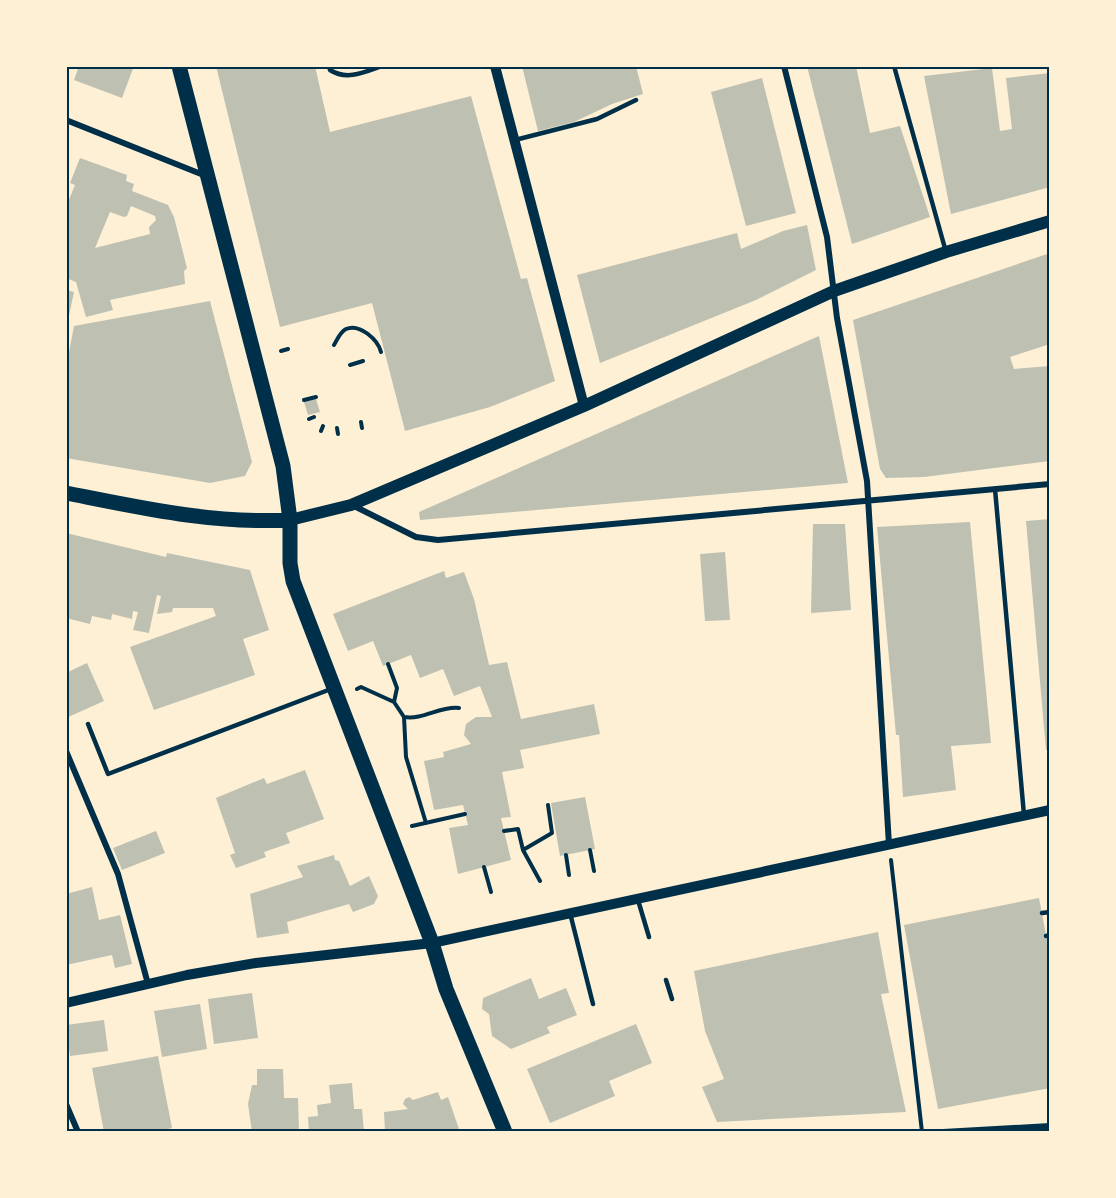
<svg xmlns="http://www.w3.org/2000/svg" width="1116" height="1198" font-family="Roboto,sans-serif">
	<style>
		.building { fill: #bec0b2; fill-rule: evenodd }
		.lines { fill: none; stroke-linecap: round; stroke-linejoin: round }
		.path { stroke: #003049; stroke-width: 4 }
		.service { stroke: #003049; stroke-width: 4.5 }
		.minor { stroke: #003049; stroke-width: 6 }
		.tertiary { stroke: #003049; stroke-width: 10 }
		.secondary { stroke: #003049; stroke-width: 12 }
		.primary { stroke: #003049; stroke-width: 15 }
		.neatline { fill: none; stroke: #003049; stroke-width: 2 }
	</style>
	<rect width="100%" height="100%" fill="#fdf0d5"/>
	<path class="building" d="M79,66H134L122,98L74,80Z
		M216,66H315L330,132L471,96L521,279L527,278L555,381L490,407L405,431L372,303L280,327Z
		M522,66H636L643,94L612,104L574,122L538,131Z
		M807,66H856L870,133L900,126L930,217L852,244Z
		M992,68L1000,131L1012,129L1006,78L1050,73V187L951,214L924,76Z
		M762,78L796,213L746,226L711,92Z
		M80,158L127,175L126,181L134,184L132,191L168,205L174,217L187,268L184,271L185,284L110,300L113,310L86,317L76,282L66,278V207L75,185L70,183ZM131,206L155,216L156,220L149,227L150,234L95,248L110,212L124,217L127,216Z
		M807,225L816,270L756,300L600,363L577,275L737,233L741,249L783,231Z
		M1050,253V344L1010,357L1014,369L1050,366V461L924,477L886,478L880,469L853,320Z
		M66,290L74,292L67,325L66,324Z
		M210,301L252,462L245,476L210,483L66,458V368L74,326Z
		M819,336L848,483L420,520L419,512Z
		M316,399L320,412L308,415L304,402Z
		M1050,519V750H1046L1026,521Z
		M970,522L991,743L951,746L956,790L903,797L899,735H896L877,527Z
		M813,524H845L851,610L811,613Z
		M66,533L166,557L167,553L250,570L269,630L243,639L255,675L154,710L130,647L216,616L213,608H173L172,612L157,614L161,596L157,595L149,633L133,630L138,612L133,611L132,619L112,614L111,620L92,616L90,624L66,618Z
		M725,552L730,620L705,621L700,554Z
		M444,571L446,578L464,572L474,599L489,665L507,662L521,719L594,704L600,734L520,750L524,768L502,772L511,817L501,818L511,860L458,874L449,828L468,825L463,805L434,810L424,761L444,757L443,752L471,744L464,735L466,724L476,717H492L480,686L454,696L443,669L420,678L411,655L383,666L373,641L348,651L333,614Z
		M87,663L104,701L66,718V673Z
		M305,770L324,819L286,833L290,843L264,852L266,857L236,868L230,855L235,853L216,798L264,778L267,784Z
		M585,797L595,849L560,856L551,803Z
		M156,831L165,853L122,870L113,848Z
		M334,855L335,860L339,861L350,886L369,876L378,896L374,904L353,912L349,904L287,922L289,933L257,938L250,894L303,877L297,866Z
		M92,887L99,920L120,915L132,964L115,968L112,955L66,965V894Z
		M1039,898L1050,956V1088L938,1109L904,925Z
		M878,932L889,993L881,994L906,1112L717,1122L702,1087L724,1079L705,1031L694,971Z
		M531,978L539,999L566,988L577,1015L547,1027L550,1033L511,1049L492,1036L489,1014L482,1009L483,998Z
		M252,993L258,1038L214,1044L208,999Z
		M200,1004L207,1049L162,1057L154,1011Z
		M104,1020L108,1051L70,1056L66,1025Z
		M636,1024L652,1063L609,1081L615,1096L550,1123L527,1069Z
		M158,1056L172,1128L164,1130V1132H104L92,1068Z
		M257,1069H283L284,1098H298L299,1132H252L248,1104L252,1085H257Z
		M352,1083L354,1109H362L364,1132H309L308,1117L318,1116L317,1105L331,1103L329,1085Z
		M438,1092L441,1100L448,1097L460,1132H385L384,1112L408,1109L403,1104L405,1099L409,1097L413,1100Z"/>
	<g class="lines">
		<path class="path" d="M334,345C337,340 340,332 346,329C360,323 378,340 381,352
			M281,351L288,349
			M350,365L363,361
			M304,400L316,397
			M309,419L314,417
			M361,422L362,428
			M337,428L338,434
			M321,431L323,426
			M388,664L397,688L394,702
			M357,689L361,687L394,702L404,717L406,757L426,823
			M404,717C424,720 439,706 459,708
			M412,826L465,814
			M504,831L518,829L523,850L540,881
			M523,850L552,833L548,805
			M590,850L594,871
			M566,855L569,875
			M891,860L922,1132
			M484,867L491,892"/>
		<path class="service" d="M329,66L330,70C347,81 365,72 382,66
			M894,66L946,252
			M515,140L597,119L636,100
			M995,489L1024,815
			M88,724L108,774L331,689
			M638,900L649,937
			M570,913L593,1004
			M1042,913L1050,912
			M1046,936L1050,935
			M666,980L672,999"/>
		<path class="minor" d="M784,66L827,237L837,318L867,481L889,845
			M66,120L206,176
			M352,505L416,537L438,540L1050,484
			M66,751L118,874L148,984
			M66,1104L78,1132
			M943,1132L1050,1126"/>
		<path class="tertiary" d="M495,66L584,406
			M66,1003L187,975L256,963L432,943L1050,810"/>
		<path class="secondary" d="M290,520L351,505L584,406L834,291L946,252L1050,221"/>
		<path class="primary" d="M179,66L283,466L290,520V563L293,581L432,943L446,989L505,1132
			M66,493C142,508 212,524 290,520"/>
	</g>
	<rect width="1116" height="1198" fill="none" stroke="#fdf0d5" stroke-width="135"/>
	<rect x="68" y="68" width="980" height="1062" class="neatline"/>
</svg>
